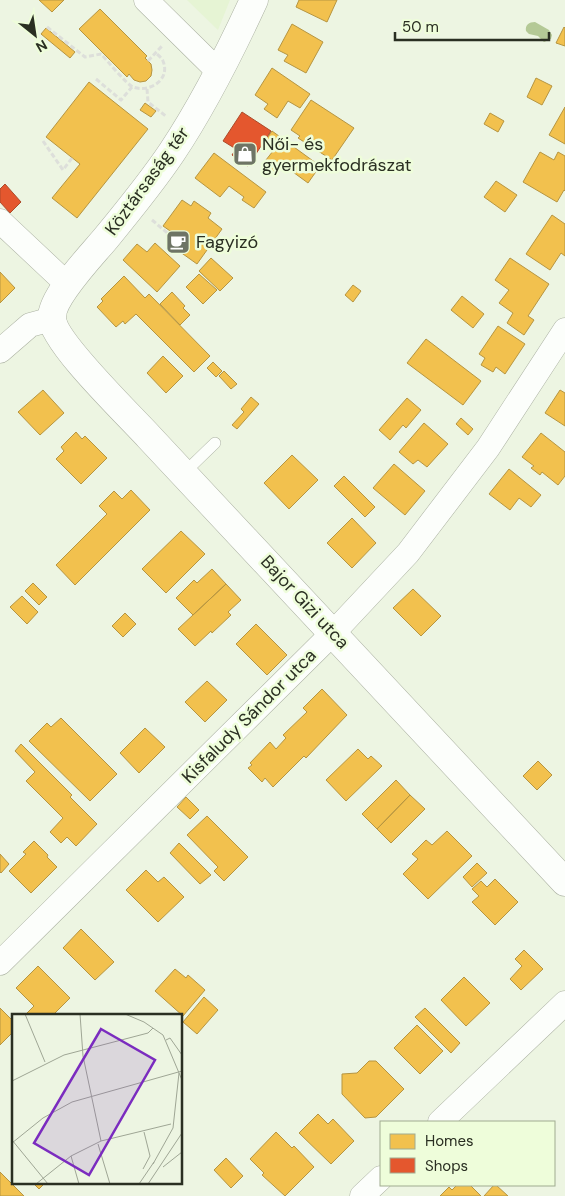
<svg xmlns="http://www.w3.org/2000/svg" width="565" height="1196" font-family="'DM Sans',sans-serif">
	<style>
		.built { fill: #e6f4d4 }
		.water { fill: #b4c996 }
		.homes { fill: #f2c14e; stroke: #b69541 }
		.shops { fill: #e4572e; stroke: #ac4b2a }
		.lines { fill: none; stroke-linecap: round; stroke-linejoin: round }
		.service-casing { stroke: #abb1a2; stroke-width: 12 }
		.minor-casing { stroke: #abb1a2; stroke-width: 25 }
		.tertiary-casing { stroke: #abb1a2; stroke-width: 29 }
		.path { stroke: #dddfda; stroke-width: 3; stroke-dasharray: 5 2.5; stroke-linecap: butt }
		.service { stroke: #fcfefb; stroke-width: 11 }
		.minor { stroke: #fcfefb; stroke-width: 24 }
		.tertiary { stroke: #fcfefb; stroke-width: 28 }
		.labels { text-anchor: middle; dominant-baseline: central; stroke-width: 5; stroke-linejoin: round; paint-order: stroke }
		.poi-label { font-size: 18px; fill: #2a2f22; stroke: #eefdda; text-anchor: start }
		.street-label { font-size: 18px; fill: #2a2f22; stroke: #eefdda }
		.inset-road { fill: none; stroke: #9fa695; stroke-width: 1 }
		.view { fill: #7b2cbf; fill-opacity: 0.15; stroke: #7b2cbf; stroke-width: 2.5 }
		.inset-edge { fill: none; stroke: #2a2f22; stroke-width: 2.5 }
	</style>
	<rect width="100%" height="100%" fill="#edf5e2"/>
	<path class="built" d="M187,0H230L218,30Z"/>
	<path class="water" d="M535,22L549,30L552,35L551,39L544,42L538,36L529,34L526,31C525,25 529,22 535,22Z"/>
	<path class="homes" d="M39,0H64L52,12Z
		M299,0H337L327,22L296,7Z
		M100,9L147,56L145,58L151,64L152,70L151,76L146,81L140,82L134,80L129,74L127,77L79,29Z
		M292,24L323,42L306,73L284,61L288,55L278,50Z
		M564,27L565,28V46L556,43Z
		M46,28L75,52L70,58L41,34Z
		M272,68L310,94L300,108L288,101L277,118L264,109L268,104L255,95Z
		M536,78L552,86L542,105L527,97Z
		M89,82L148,129L77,218L52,198L80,164L46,137Z
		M311,100L354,128L332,160L298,138L300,136L291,130Z
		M145,103L156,111L151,117L140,110Z
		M565,107V144L549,135Z
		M490,113L504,121L498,132L484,124Z
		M272,131L320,166L308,183L282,164L275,174L262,165L273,151L263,144Z
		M540,152L554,160L558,152L565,156V191L564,190L557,202L523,182Z
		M214,153L266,192L254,208L242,200L244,197L229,186L220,197L195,178Z
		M496,181L517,195L505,212L484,197Z
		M182,200L191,206L194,201L211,213L208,218L222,229L197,264L176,249L183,240L163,226Z
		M552,215L565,224V256L561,253L550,270L526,254Z
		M155,243L180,266L157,292L123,260L137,244L147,252Z
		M211,258L233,278L220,291L199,271Z
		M510,258L549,284L528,316L534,320L524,335L507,323L513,313L499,303L509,290L495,280Z
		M0,272L15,288L0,303Z
		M199,274L217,290L203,304L186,287Z
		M124,276L145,298L149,294L210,356L194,372L136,314L125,324L123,321L116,327L97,307L103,301L101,299Z
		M353,285L361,291L353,302L345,295Z
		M172,292L185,306L183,308L190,315L180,325L160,304Z
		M462,296L484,314L473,328L451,310Z
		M498,326L525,344L505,374L496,367L493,372L481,365L485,358L479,354Z
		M426,339L481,381L463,405L407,363Z
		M163,356L183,376L166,393L147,373Z
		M213,362L222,371L216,377L207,368Z
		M224,371L237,384L231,389L219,376Z
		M43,390L64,413L40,435L18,412Z
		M560,390L565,393V426L545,413Z
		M251,397L259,404L237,429L232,425L244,412L241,409Z
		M407,398L421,410L406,428L403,425L390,440L379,430Z
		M461,418L473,429L468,435L456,424Z
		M424,423L448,444L427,467L418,460L413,464L399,452Z
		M76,432L82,439L85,436L107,458L81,484L56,459L64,451L61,447Z
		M541,433L565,452V476L558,485L542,472L540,475L531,468L534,466L522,457Z
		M292,455L318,480L289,509L264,483Z
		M394,464L425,491L405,515L373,488Z
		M509,469L541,495L531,507L519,498L510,510L489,494Z
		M344,476L375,507L365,517L334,486Z
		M131,490L150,510L75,585L56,565L107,514L99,506L114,491L122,499Z
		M352,518L376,543L352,568L327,543Z
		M181,531L205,554L166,593L142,569Z
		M212,569L226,584L193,615L176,598L194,580L197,583Z
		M33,583L47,597L39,605L25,591Z
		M226,584L241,600L228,612L231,615L212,633L211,631L195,646L178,629Z
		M413,589L441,616L421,636L393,608Z
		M22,596L38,612L27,624L10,607Z
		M125,613L136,624L123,637L112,626Z
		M256,624L287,655L267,675L236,644Z
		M207,681L227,700L205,722L185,702Z
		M322,689L347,715L306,758L304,756L273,787L265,778L262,782L248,768L252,765L250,763L270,742L276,749L286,738L283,735L307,712L303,708Z
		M61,718L117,774L90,801L29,741L47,723L51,727Z
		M145,728L165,747L139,773L120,753Z
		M21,744L72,795L70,797L97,824L76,846L67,837L61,843L50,832L63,818L26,781L35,772L15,751Z
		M358,749L368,759L371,756L382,766L346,801L326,780Z
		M538,761L552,775L537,790L523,776Z
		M396,780L410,795L377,829L362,814Z
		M410,795L425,809L391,843L377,829Z
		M186,797L199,810L190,819L177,807Z
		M207,816L248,857L224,881L214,871L218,867L187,835Z
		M447,831L472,856L428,899L403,874L418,859L412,854L426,840L432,845Z
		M34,841L48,855L47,857L57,867L31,893L9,871L26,854L23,852Z
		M179,843L211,875L200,884L170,853Z
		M0,854L9,864L1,873L0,872Z
		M477,863L487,873L472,887L463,877Z
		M146,870L158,882L164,877L184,897L158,922L126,890Z
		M495,879L518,902L495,925L472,902L479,896L472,889L481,881L487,887Z
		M81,929L114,962L95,980L63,948Z
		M524,950L543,969L521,990L510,979L522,966L515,959Z
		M38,966L70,998L53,1015H29L27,1013L34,1006L16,988Z
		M175,969L186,978L188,975L205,990L183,1016L155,991Z
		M464,977L490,1003L466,1026L441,1000Z
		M204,997L218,1010L197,1034L183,1022Z
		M0,1008L14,1022V1031L0,1045Z
		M425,1008L460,1043L451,1053L415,1017Z
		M417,1025L443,1051L420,1074L394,1048Z
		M369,1061H376L404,1089L376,1117L365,1118L342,1094V1074L357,1073Z
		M318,1114L328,1124L333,1119L354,1141L331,1164L299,1133Z
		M276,1132L292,1148L294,1146L314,1167L285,1196L262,1175L264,1173L250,1159Z
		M226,1158L243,1176L231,1188L214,1170Z
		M0,1172L24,1196H0Z
		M32,1182H46L39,1189Z
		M457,1185H470L481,1196H440L449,1187L452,1190Z
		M494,1185H496L508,1196H484Z"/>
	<path class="shops" d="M242,112L271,131L248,166L232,155L236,149L223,141Z
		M5,184L21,202L10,213L0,202V189Z"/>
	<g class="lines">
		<g class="service-casing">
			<path id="service" d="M184,473L215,443"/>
		</g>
		<g class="minor-casing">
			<path id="minor" d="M146,0L219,72
				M0,221L67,284
				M0,351L30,325L52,319
				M0,963L334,632L408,553L488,448L565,330
				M440,1122L565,1003
				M362,1196L381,1178"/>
		</g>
		<g class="tertiary-casing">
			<path id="tertiary" d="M254,0C230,52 204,104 172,152C152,182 129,210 106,238C92,255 51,297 52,318C53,342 130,416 149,437C288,585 427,733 565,882"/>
		</g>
		<path class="path" d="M47,27L85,57L101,54C107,60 126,84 133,87C149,93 171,80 163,61C162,58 158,55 156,53
			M148,61L162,46
			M96,79L121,100L132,87
			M147,89L148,102L167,117
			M43,141L63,170L72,158
			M152,220L178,242"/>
		<use href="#service" class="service"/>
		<use href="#minor" class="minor"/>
		<use href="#tertiary" class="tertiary"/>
	</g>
	<defs>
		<g id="shop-square" transform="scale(1.25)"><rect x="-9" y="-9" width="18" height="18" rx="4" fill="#6e7465" stroke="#eefdda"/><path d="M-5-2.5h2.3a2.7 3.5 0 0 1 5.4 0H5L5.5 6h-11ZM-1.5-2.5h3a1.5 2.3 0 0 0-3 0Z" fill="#fff"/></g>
		<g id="cafe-square" transform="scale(1.25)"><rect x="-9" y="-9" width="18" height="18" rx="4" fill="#6e7465" stroke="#eefdda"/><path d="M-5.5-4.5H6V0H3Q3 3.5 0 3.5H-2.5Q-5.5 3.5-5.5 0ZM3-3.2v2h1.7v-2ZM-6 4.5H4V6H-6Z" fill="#fff"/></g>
	</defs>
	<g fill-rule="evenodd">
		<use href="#shop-square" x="245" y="154"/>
		<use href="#cafe-square" x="178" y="242"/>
	</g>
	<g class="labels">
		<g class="poi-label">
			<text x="262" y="144">Női- és<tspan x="262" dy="21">gyermekfodrászat</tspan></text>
			<text x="196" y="242">Fagyizó</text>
		</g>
		<g class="street-label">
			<text transform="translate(147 181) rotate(-54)">Köztársaság tér</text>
			<text transform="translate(305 602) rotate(47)">Bajor Gizi utca</text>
			<text transform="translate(249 716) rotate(-45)">Kisfaludy Sándor utca</text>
		</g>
	</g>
	<g transform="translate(12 1014)">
		<rect width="170" height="170" fill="#edf5e2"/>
		<path class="inset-road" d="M13,0L33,48M68,0L71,42L89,127M113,0L132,8L151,21L170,66M154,26L158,24L170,41M0,67L52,41L136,19L141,14M0,126L36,170M89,127L159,110M0,129L31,104L60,88L170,57M86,130L98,170M59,142L67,170M141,150L161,114L167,59M151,153L170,138M131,155L138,142L132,118M24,170L59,142L89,127M127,170L142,148M136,170L170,119"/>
		<path class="view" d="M89,15L143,46L77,161L22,129Z"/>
		<rect width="170" height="170" class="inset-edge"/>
	</g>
	<rect x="380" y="1121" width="175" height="65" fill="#eefdda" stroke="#a0ab90"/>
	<rect x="390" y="1134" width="25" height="15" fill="#f2c14e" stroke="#a0ab90"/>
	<text x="425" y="1146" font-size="15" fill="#2a2f22">Homes</text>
	<rect x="390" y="1158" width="25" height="15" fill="#e4572e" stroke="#a0ab90"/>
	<text x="425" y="1171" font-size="15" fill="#2a2f22">Shops</text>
	<g transform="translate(35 35) rotate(150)" stroke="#eefdda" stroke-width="4" paint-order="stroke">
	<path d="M0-4L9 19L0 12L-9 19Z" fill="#2a2f22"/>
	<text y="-8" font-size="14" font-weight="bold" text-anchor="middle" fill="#2a2f22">N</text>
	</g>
	<path d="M395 32v8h154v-8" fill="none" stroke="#2a2f22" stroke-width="2.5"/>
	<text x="402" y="32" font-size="15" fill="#2a2f22" stroke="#eefdda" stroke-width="4" paint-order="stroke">50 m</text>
</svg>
